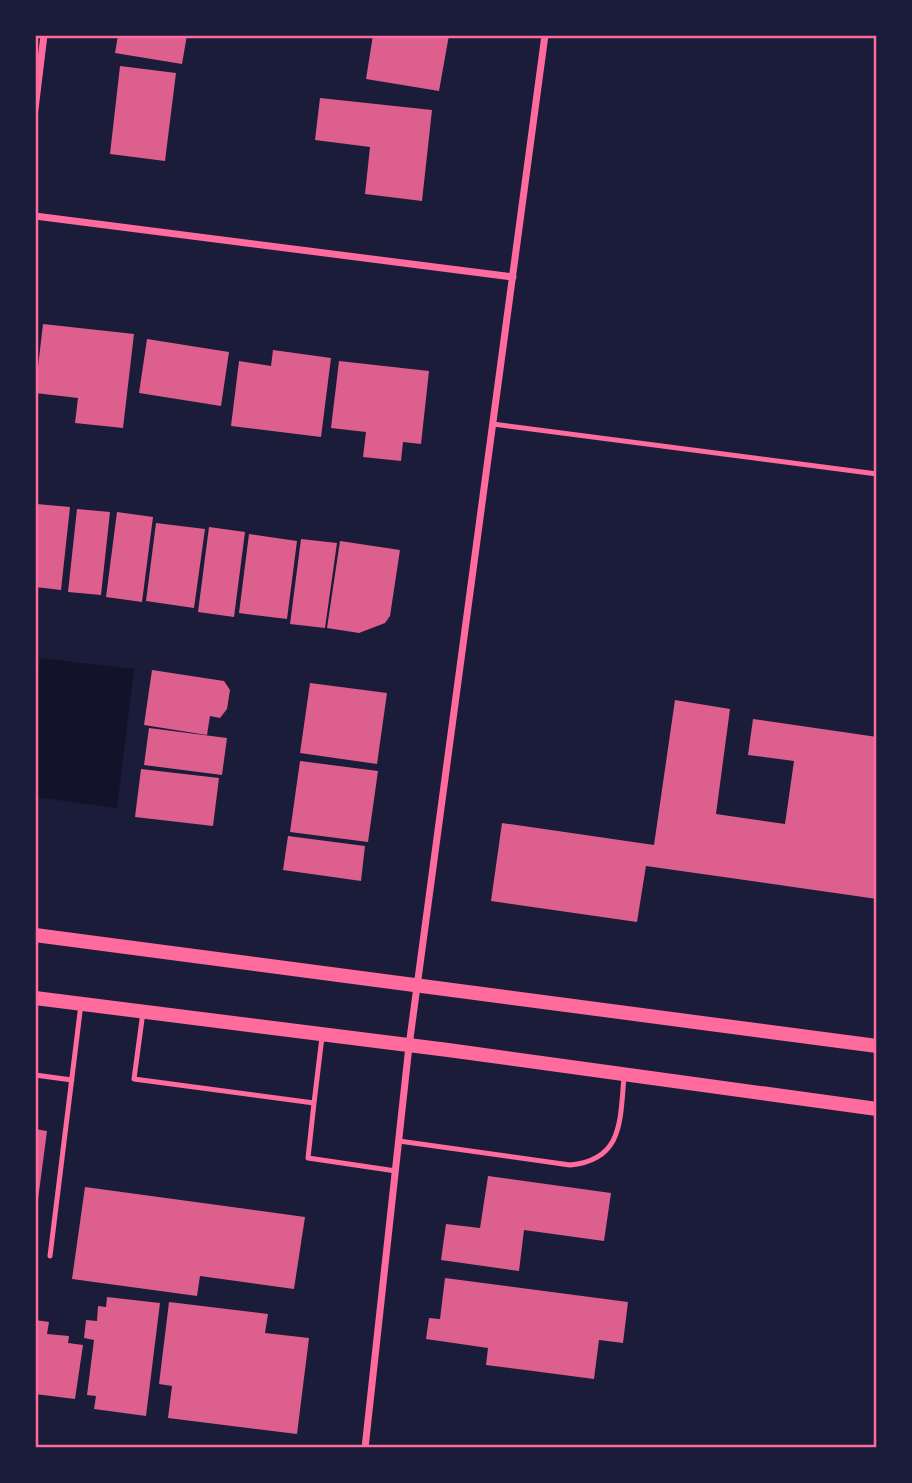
<svg xmlns="http://www.w3.org/2000/svg" width="912" height="1483" font-family="'Roboto Condensed',sans-serif">
	<style>
		.water { fill: #12122b }
		.building { fill: #dd5f8e }
		.lines { fill: none; stroke-linecap: round; stroke-linejoin: round }
		.service { stroke: #ff6b9d; stroke-width: 5 }
		.minor { stroke: #ff6b9d; stroke-width: 7 }
		.secondary { stroke: #ff6b9d; stroke-width: 14 }
		.neatline { fill: none; stroke: #ff6b9d; stroke-width: 2.5 }
	</style>
	<rect width="100%" height="100%" fill="#1b1b3a"/>
	<path class="water" d="M40,658L134,669L117,808L35,797V701Z"/>
	<path class="building" d="M118,35H187L182,64L115,53Z
		M373,35H449L439,91L366,79Z
		M120,66L176,73L165,161L110,154Z
		M320,98L432,110L422,201L365,194L370,147L315,140Z
		M43,324L134,334L123,428L75,423L78,398L35,393Z
		M147,339L229,352L221,406L139,393Z
		M273,350L331,358L321,437L231,426L239,361L271,366Z
		M339,361L429,371L421,444L403,442L401,461L363,457L366,432L331,428Z
		M37,504L70,507L61,590L35,587Z
		M77,509L110,512L101,595L68,592Z
		M117,512L153,517L142,602L106,597Z
		M156,523L205,529L194,608L146,601Z
		M209,527L245,532L234,617L198,612Z
		M249,534L297,541L287,619L239,613Z
		M301,539L337,543L325,628L290,624Z
		M340,541L400,550L390,616L385,623L359,633L327,628Z
		M152,670L224,681L230,690L227,709L220,718L210,716L207,735L144,725Z
		M310,683L387,693L377,764L300,753Z
		M675,700L730,709L716,814L785,824L794,761L748,755L753,719L877,737V899L646,866L637,922L491,901L502,823L654,845Z
		M149,728L227,738L222,775L144,765Z
		M300,761L378,771L368,842L290,832Z
		M141,769L219,778L213,826L135,817Z
		M288,836L365,846L361,881L283,870Z
		M35,1129L47,1131L37,1207H35Z
		M488,1176L611,1193L604,1241L524,1230L519,1271L441,1260L446,1224L480,1228Z
		M85,1187L305,1217L294,1289L200,1276L197,1296L72,1279Z
		M445,1278L628,1302L623,1343L599,1340L594,1379L486,1365L488,1348L426,1339L429,1318L440,1319Z
		M107,1297L160,1303L146,1416L94,1409L96,1396L87,1395L94,1340L84,1338L86,1320L97,1321L98,1306L106,1307Z
		M169,1302L268,1314L265,1333L309,1338L297,1434L168,1418L172,1386L159,1384Z
		M35,1320L49,1322L47,1334L69,1336L68,1343L83,1345L75,1399L35,1394Z"/>
	<g class="lines">
		<path class="service" d="M493,424L877,474
			M143,1012L134,1079L314,1103L308,1158L396,1171
			M35,1075L72,1080
			M314,1103L322,1037
			M399,1141L570,1165C623,1160 620,1121 624,1077
			M50,1256L81,1004"/>
		<path class="minor" d="M35,109L44,35
			M35,216L513,277
			M365,1448L409,1046L545,35"/>
		<path class="secondary" d="M35,935L877,1046
			M35,998L448,1050L877,1109"/>
	</g>
	<rect width="912" height="1483" fill="none" stroke="#1b1b3a" stroke-width="74"/>
	<rect x="37" y="37" width="838" height="1409" class="neatline"/>
</svg>
